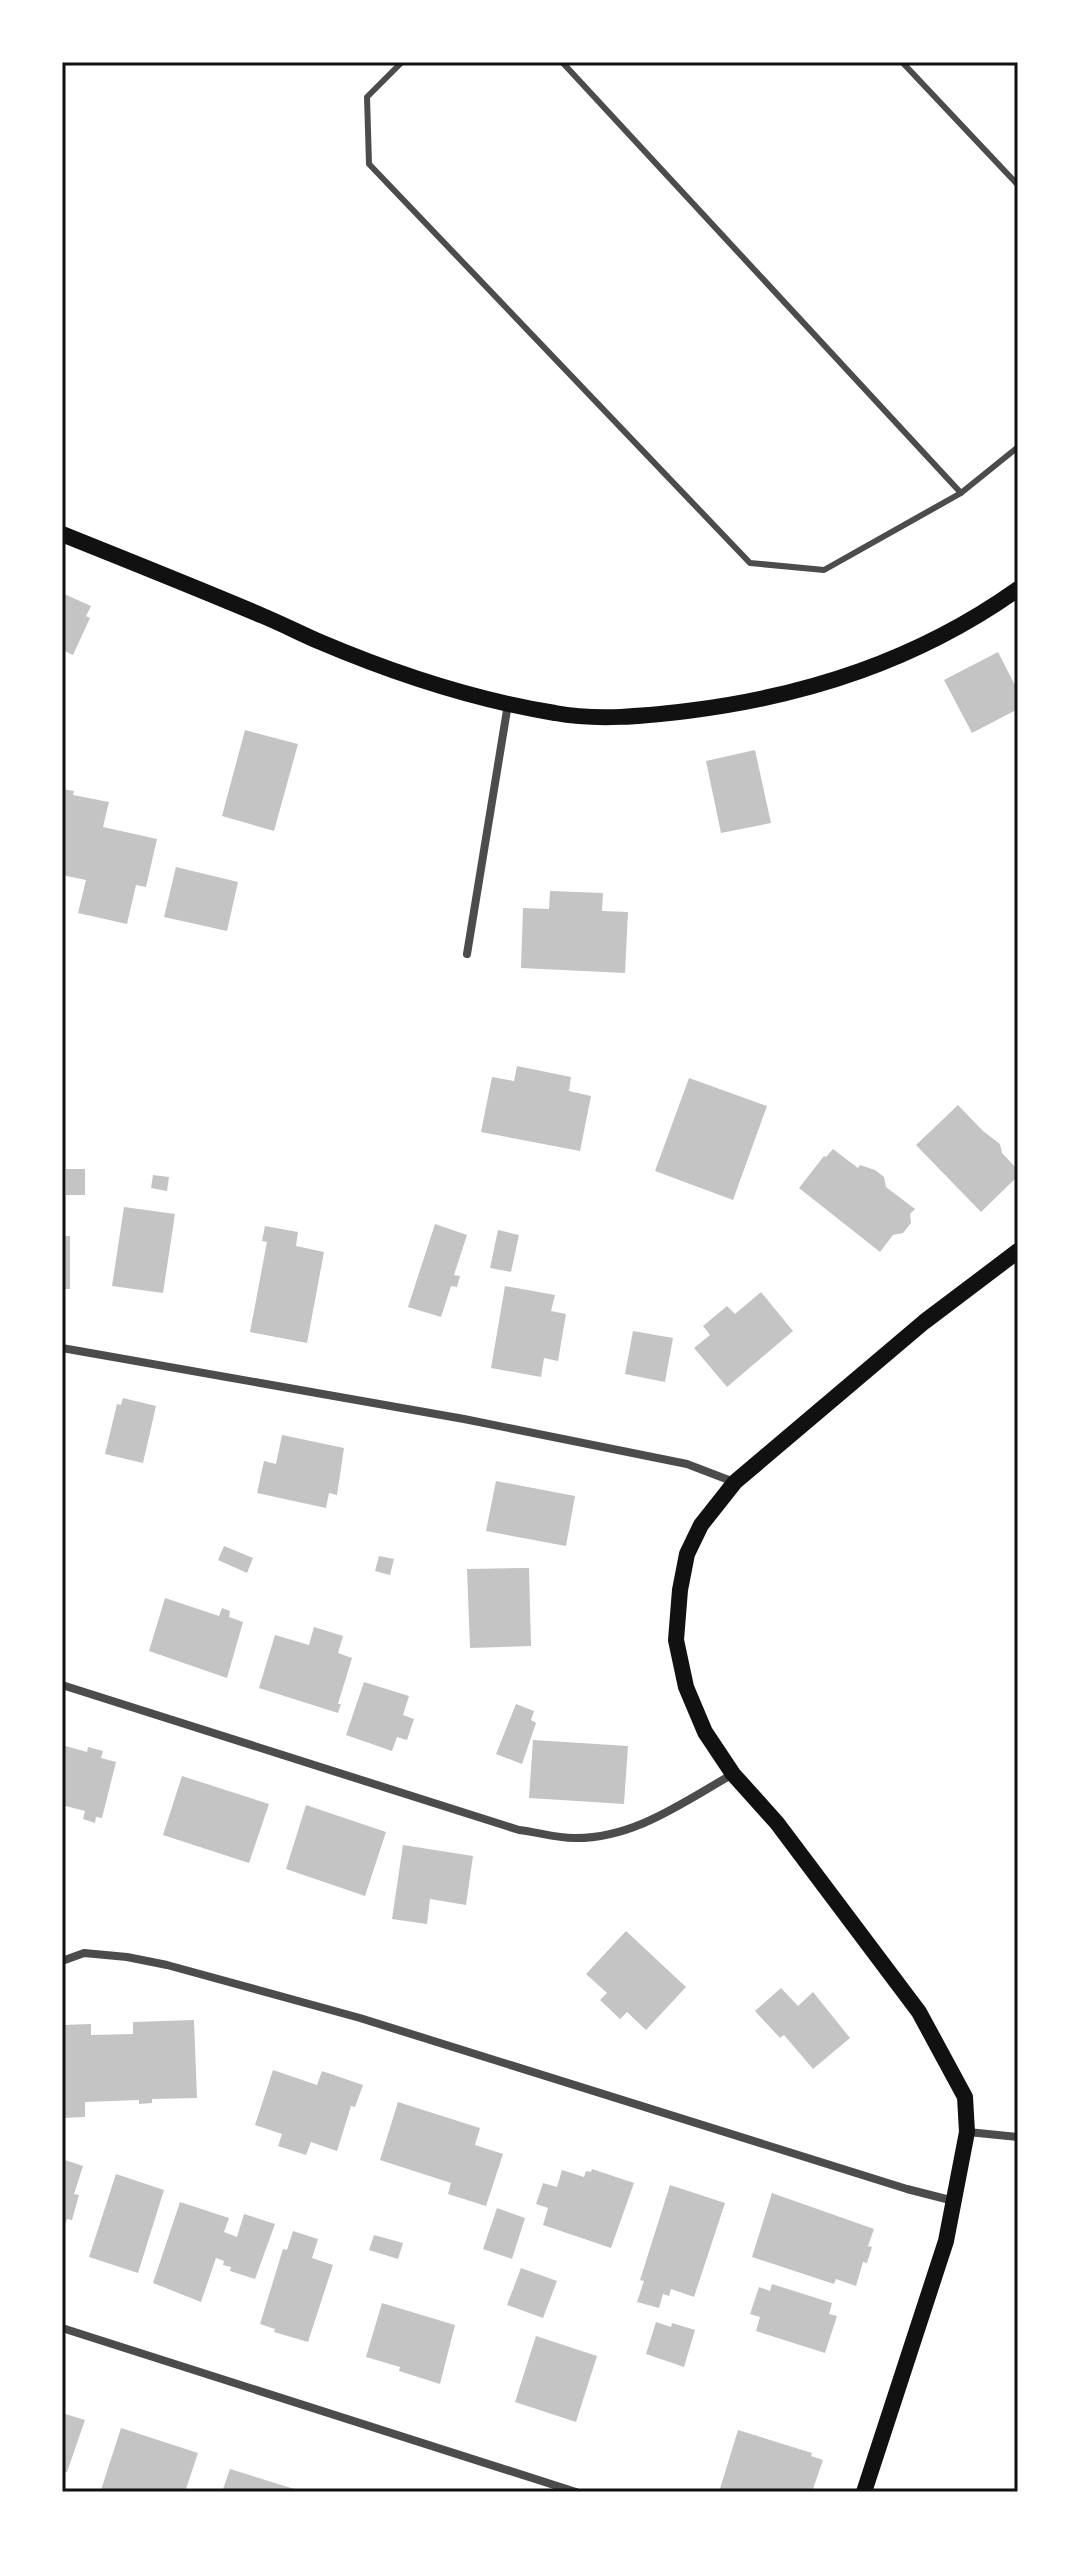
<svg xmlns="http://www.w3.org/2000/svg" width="1080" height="2554" font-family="'PT Sans Narrow',sans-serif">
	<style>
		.building { fill: #c4c4c4 }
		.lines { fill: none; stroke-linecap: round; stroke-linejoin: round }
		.service { stroke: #4c4c4c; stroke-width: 6 }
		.minor { stroke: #4c4c4c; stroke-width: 8 }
		.secondary { stroke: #111; stroke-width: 16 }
		.neatline { fill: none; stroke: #111; stroke-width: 3 }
	</style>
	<rect width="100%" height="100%" fill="#fff"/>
	<path class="building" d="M 62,593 L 91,606 L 86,616 L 90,618 L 73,655 L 62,650 Z
		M 998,652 L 1018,691 L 1018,709 L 972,733 L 944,680 Z
		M 245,730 L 298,744 L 274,831 L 222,816 Z
		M 755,750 L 771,823 L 721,833 L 706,761 Z
		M 62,789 L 74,791 L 73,795 L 109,802 L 103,827 L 157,839 L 146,887 L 136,885 L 127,924 L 78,913 L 86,880 L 62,875 Z
		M 176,867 L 238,882 L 227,931 L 164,917 Z
		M 550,891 L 603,893 L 602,911 L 628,912 L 625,973 L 521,968 L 523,908 L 549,909 Z
		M 517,1066 L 571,1077 L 569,1091 L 591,1096 L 580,1151 L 481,1132 L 492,1077 L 514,1081 Z
		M 689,1078 L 767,1106 L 733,1200 L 655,1171 Z
		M 958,1105 L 983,1131 L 1000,1144 L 1002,1153 L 1018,1170 L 1018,1176 L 981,1212 L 916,1145 Z
		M 833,1149 L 858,1168 L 860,1165 L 875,1170 L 884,1177 L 886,1187 L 915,1209 L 910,1214 L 911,1223 L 903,1233 L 893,1235 L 880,1252 L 799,1188 L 824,1156 L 826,1157 Z
		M 66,1169 L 85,1169 L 85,1195 L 66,1195 Z
		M 153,1175 L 169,1177 L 167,1191 L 151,1188 Z
		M 124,1207 L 175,1214 L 163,1293 L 112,1286 Z
		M 435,1224 L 467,1235 L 454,1275 L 460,1276 L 457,1287 L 451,1286 L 441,1317 L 408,1307 Z
		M 265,1226 L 298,1232 L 296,1246 L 324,1252 L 307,1343 L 250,1332 L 267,1242 L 262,1241 Z
		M 498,1230 L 519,1235 L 511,1272 L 490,1268 Z
		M 62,1236 L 70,1236 L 70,1289 L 62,1289 Z
		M 505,1286 L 555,1295 L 551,1311 L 566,1314 L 558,1361 L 544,1358 L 541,1377 L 491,1368 Z
		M 761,1292 L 793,1331 L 727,1387 L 694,1348 L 710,1335 L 703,1326 L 727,1306 L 735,1314 Z
		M 633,1331 L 673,1338 L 665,1382 L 625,1374 Z
		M 123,1398 L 156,1406 L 143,1463 L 105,1454 L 117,1404 L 121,1405 Z
		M 282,1435 L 344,1448 L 337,1495 L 329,1493 L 326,1508 L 257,1493 L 264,1461 L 276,1464 Z
		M 496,1481 L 575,1496 L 566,1546 L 486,1531 Z
		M 224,1546 L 253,1558 L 247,1573 L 218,1560 Z
		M 379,1556 L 394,1559 L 390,1575 L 375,1571 Z
		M 529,1568 L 531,1646 L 470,1648 L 467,1569 Z
		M 165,1598 L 219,1616 L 222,1608 L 230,1611 L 229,1617 L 243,1622 L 227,1678 L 149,1651 Z
		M 314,1627 L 343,1636 L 338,1653 L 352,1658 L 338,1704 L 341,1704 L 338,1713 L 259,1688 L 275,1635 L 309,1645 Z
		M 364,1682 L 409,1696 L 403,1715 L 414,1719 L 407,1740 L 397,1737 L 392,1751 L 346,1735 Z
		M 516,1704 L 534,1711 L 531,1720 L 536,1723 L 522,1764 L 496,1754 Z
		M 533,1740 L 628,1746 L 624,1804 L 529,1798 Z
		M 62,1745 L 87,1752 L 88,1747 L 103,1751 L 101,1758 L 116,1762 L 102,1818 L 96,1817 L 95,1823 L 83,1819 L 85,1811 L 62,1805 Z
		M 182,1776 L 269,1804 L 249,1863 L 163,1835 Z
		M 306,1805 L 386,1832 L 365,1896 L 286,1869 Z
		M 403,1845 L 473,1856 L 466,1905 L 430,1899 L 427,1924 L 392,1919 Z
		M 626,1931 L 686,1987 L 646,2030 L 627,2012 L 620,2019 L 600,2000 L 607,1993 L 586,1974 Z
		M 781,1988 L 798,2006 L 813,1992 L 850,2038 L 813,2069 L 784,2035 L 780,2038 L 755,2011 Z
		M 194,2020 L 197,2098 L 152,2099 L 152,2103 L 139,2104 L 139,2100 L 85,2102 L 85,2117 L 62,2118 L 62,2025 L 91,2024 L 91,2035 L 133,2034 L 133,2022 Z
		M 273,2070 L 317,2085 L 322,2071 L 363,2085 L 355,2107 L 351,2106 L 337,2151 L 311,2142 L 306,2155 L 278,2146 L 282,2134 L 255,2125 Z
		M 398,2102 L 480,2128 L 475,2145 L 503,2154 L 486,2206 L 448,2194 L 451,2183 L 380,2160 Z
		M 62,2159 L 83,2166 L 74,2194 L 79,2195 L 72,2220 L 67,2219 L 63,2233 Z
		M 592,2169 L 634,2183 L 611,2248 L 543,2225 L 548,2208 L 536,2204 L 543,2183 L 557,2187 L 562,2170 L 584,2177 L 586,2171 L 591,2172 Z
		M 116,2174 L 164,2190 L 138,2273 L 89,2257 Z
		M 670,2185 L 725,2203 L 694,2297 L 671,2289 L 669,2296 L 663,2294 L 659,2308 L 637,2302 L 644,2281 L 640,2280 Z
		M 772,2193 L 874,2229 L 868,2246 L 872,2247 L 867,2263 L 863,2262 L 856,2286 L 836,2279 L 834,2284 L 752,2257 Z
		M 180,2202 L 229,2218 L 224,2232 L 237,2237 L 244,2214 L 275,2224 L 255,2279 L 230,2271 L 231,2267 L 223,2265 L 224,2261 L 216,2258 L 201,2302 L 153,2283 Z
		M 497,2208 L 525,2218 L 512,2259 L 483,2249 Z
		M 293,2231 L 318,2239 L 312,2258 L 333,2265 L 308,2342 L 274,2332 L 275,2329 L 260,2324 L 283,2249 L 287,2250 Z
		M 374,2235 L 403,2243 L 398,2259 L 369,2250 Z
		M 521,2268 L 557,2281 L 543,2318 L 507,2305 Z
		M 772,2284 L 832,2303 L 829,2314 L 837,2316 L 825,2353 L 756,2331 L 760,2317 L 750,2314 L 759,2287 L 770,2291 Z
		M 382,2303 L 455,2325 L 440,2384 L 399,2371 L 400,2367 L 366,2357 Z
		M 656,2322 L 671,2327 L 672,2323 L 695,2330 L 684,2367 L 646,2354 Z
		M 536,2336 L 597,2356 L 576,2422 L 515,2402 Z
		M 62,2413 L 85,2420 L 67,2472 L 62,2471 Z
		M 121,2428 L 198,2453 L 185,2492 L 101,2490 Z
		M 738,2430 L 812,2453 L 811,2456 L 823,2460 L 812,2492 L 719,2492 Z
		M 230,2469 L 301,2491 L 301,2492 L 222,2492 Z"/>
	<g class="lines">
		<path class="service" d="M 402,62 L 367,97 L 369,164 L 750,563 L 824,570 L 961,493 L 1018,447
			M 562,62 L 961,493
			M 902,62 L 1018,185"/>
		<path class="minor" d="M 467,954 L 508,704
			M 62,1348 L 464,1419 L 687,1464 L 734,1482
			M 62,1685 L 519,1830 C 537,1832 556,1838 574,1838 C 634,1839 683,1802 733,1774
			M 62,1961 L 84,1953 L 127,1957 L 167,1965 L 360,2018 L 907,2189 L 954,2201
			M 968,2132 L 1018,2137
			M 62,2328 L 576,2492"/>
		<path class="secondary" d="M 62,534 C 129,561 197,588 263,616 C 282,624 300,633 318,641 C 393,673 475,700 555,713 C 598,721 644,716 687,711 C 807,696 918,660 1018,589
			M 864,2492 L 946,2241 L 967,2132 L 965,2097 L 919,2012 L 777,1823 L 733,1774 L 705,1732 L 686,1687 L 676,1640 L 680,1590 L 687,1554 L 701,1525 L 735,1482 L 924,1322 L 1018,1251"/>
	</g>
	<rect width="1080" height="2554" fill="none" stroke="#ffffff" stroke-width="128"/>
	<rect x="64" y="64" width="952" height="2426" class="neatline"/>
</svg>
